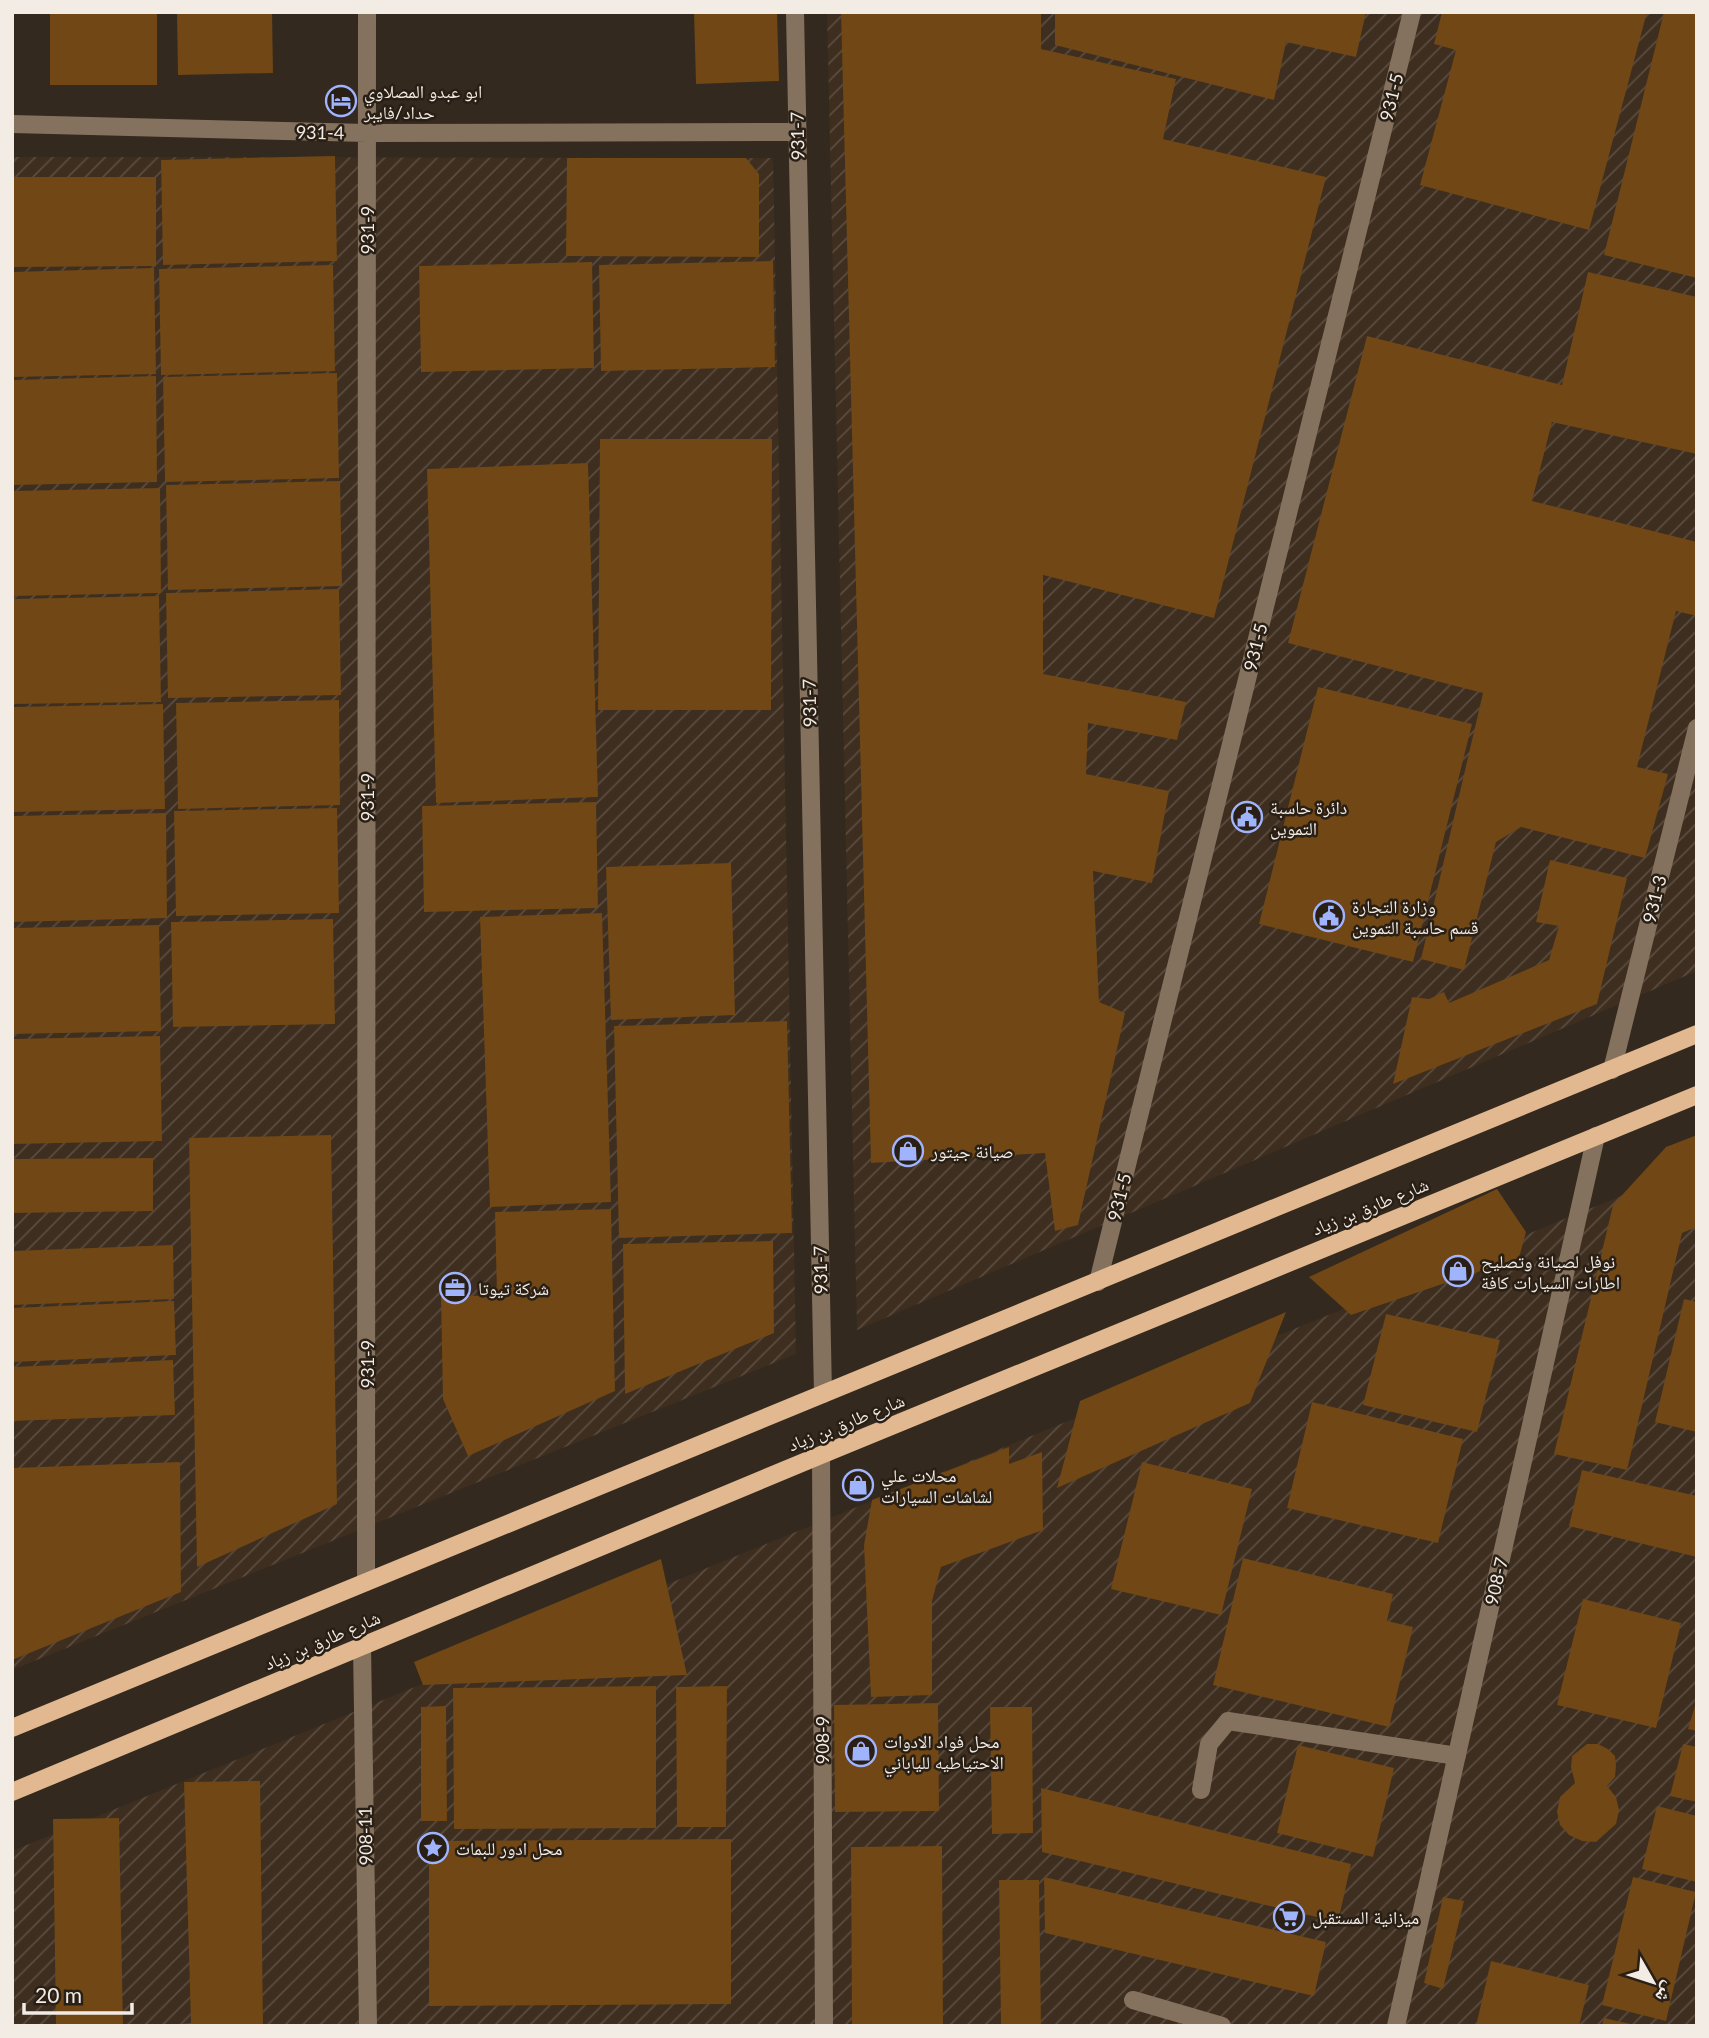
<svg xmlns="http://www.w3.org/2000/svg" width="1709" height="2038" font-family="Lato,'Noto Naskh Arabic',sans-serif">
	<style>
		.industrial { fill: url(#industrial-furrows) }
		.building { fill: #704715 }
		.lines { fill: none; stroke-linecap: round; stroke-linejoin: round }
		.minor { stroke: #85725e; stroke-width: 18 }
		.major { stroke: #e1b88f; stroke-width: 18 }
		.labels { text-anchor: middle; dominant-baseline: central; stroke-width: 5; stroke-linejoin: round; paint-order: stroke }
		.poi-label { font-size: 18px; fill: #f2ece5; stroke: #291f15; text-anchor: start }
		.street-label { font-size: 18px; fill: #f2ece5; stroke: #291f15 }
	</style>
	<defs>
		<pattern id="industrial-furrows" width="10" height="10" patternUnits="userSpaceOnUse" patternTransform="scale(1.75)"><rect width="10" height="10" fill="#3d2e1f"/><path d="M-1 1l2-2M0 10L10 0M9 11l2-2" fill="none" stroke="#5a4c3f"/></pattern>
	</defs>
	<rect width="100%" height="100%" fill="#33291f"/>
	<path class="industrial" d="M 827,12 L 1697,12 L 1697,971 L 857,1330 Z
		M 12,157 L 773,158 L 796,1354 L 12,1670 Z
		M 1697,1165 L 1697,2026 L 12,2026 L 12,1851 Z"/>
	<path class="building" d="M 50,12 L 157,12 L 157,85 L 50,85 Z
		M 177,12 L 272,12 L 273,73 L 178,75 Z
		M 694,12 L 777,12 L 779,81 L 696,84 Z
		M 841,12 L 1041,12 L 1041,49 L 1176,79 L 1163,139 L 1326,177 L 1214,618 L 1043,575 L 1043,674 L 1186,702 L 1177,740 L 1088,723 L 1086,774 L 1169,791 L 1152,883 L 1093,871 L 1099,1002 L 1125,1013 L 1078,1225 L 1055,1231 L 1045,1153 L 871,1163 Z
		M 1055,12 L 1366,12 L 1356,57 L 1286,42 L 1274,100 L 1055,45 Z
		M 1442,12 L 1647,12 L 1589,230 L 1420,185 L 1456,50 L 1434,44 Z
		M 1664,12 L 1697,12 L 1697,278 L 1604,255 Z
		M 335,156 L 337,261 L 163,265 L 161,160 Z
		M 567,158 L 746,158 L 759,174 L 759,257 L 566,256 Z
		M 12,177 L 156,177 L 156,266 L 12,267 Z
		M 773,261 L 775,367 L 601,371 L 599,265 Z
		M 592,262 L 594,368 L 421,372 L 419,266 Z
		M 333,265 L 335,371 L 161,375 L 159,269 Z
		M 154,268 L 156,374 L 12,377 L 12,272 Z
		M 1588,272 L 1697,297 L 1697,454 L 1552,422 L 1532,501 L 1697,542 L 1697,616 L 1676,611 L 1637,767 L 1668,774 L 1645,858 L 1521,827 L 1496,842 L 1464,970 L 1421,959 L 1483,693 L 1288,643 L 1367,336 L 1562,385 Z
		M 337,373 L 339,478 L 165,482 L 163,377 Z
		M 156,376 L 157,482 L 12,485 L 12,380 Z
		M 600,439 L 772,439 L 771,710 L 598,710 Z
		M 588,463 L 598,797 L 436,803 L 427,469 Z
		M 340,481 L 342,586 L 168,590 L 166,485 Z
		M 160,488 L 161,593 L 12,596 L 12,491 Z
		M 339,589 L 341,695 L 168,698 L 166,593 Z
		M 159,596 L 161,702 L 12,704 L 12,599 Z
		M 1318,687 L 1472,724 L 1413,962 L 1259,924 Z
		M 339,700 L 340,805 L 178,809 L 176,703 Z
		M 163,704 L 165,809 L 12,812 L 12,707 Z
		M 596,802 L 598,908 L 424,912 L 422,806 Z
		M 337,808 L 339,913 L 176,916 L 174,811 Z
		M 166,813 L 167,918 L 12,922 L 12,816 Z
		M 1550,860 L 1627,878 L 1597,1004 L 1393,1084 L 1412,997 L 1429,999 L 1444,992 L 1449,1003 L 1549,960 L 1559,926 L 1536,922 Z
		M 731,863 L 735,1015 L 611,1020 L 606,867 Z
		M 602,913 L 611,1202 L 490,1207 L 480,917 Z
		M 333,919 L 335,1024 L 173,1027 L 171,922 Z
		M 159,925 L 161,1031 L 12,1034 L 12,928 Z
		M 787,1021 L 792,1233 L 619,1238 L 614,1026 Z
		M 160,1036 L 162,1141 L 12,1144 L 12,1039 Z
		M 331,1135 L 337,1504 L 197,1567 L 189,1138 Z
		M 1697,1135 L 1697,1227 L 1682,1233 L 1627,1470 L 1554,1454 L 1613,1205 L 1666,1147 Z
		M 153,1158 L 153,1211 L 12,1213 L 12,1159 Z
		M 1497,1189 L 1526,1232 L 1519,1258 L 1351,1315 L 1309,1277 Z
		M 611,1209 L 615,1391 L 468,1456 L 443,1399 L 441,1297 L 497,1295 L 495,1212 Z
		M 773,1241 L 774,1333 L 625,1394 L 623,1244 Z
		M 173,1245 L 174,1299 L 12,1305 L 12,1251 Z
		M 1684,1299 L 1697,1302 L 1697,1432 L 1655,1422 Z
		M 174,1301 L 176,1355 L 13,1362 L 12,1308 Z
		M 1286,1312 L 1250,1403 L 1057,1488 L 1080,1401 Z
		M 1386,1314 L 1500,1340 L 1477,1432 L 1363,1405 Z
		M 173,1360 L 175,1415 L 12,1421 L 12,1367 Z
		M 1312,1402 L 1463,1439 L 1438,1543 L 1287,1508 Z
		M 1009,1447 L 1009,1464 L 1042,1452 L 1043,1530 L 941,1567 L 932,1601 L 932,1695 L 871,1697 L 864,1545 L 872,1500 Z
		M 180,1462 L 181,1592 L 12,1660 L 12,1468 Z
		M 1142,1462 L 1252,1489 L 1221,1615 L 1111,1589 Z
		M 1582,1470 L 1697,1496 L 1697,1557 L 1569,1526 Z
		M 1243,1558 L 1393,1594 L 1387,1621 L 1413,1627 L 1389,1727 L 1213,1685 Z
		M 661,1559 L 687,1675 L 423,1685 L 414,1662 Z
		M 1583,1599 L 1681,1623 L 1656,1728 L 1557,1705 Z
		M 656,1686 L 656,1828 L 454,1829 L 453,1688 Z
		M 727,1686 L 726,1827 L 677,1827 L 676,1687 Z
		M 1697,1699 L 1697,1731 L 1688,1729 Z
		M 938,1703 L 939,1811 L 835,1812 L 834,1705 Z
		M 446,1706 L 447,1821 L 421,1821 L 421,1707 Z
		M 990,1707 L 1032,1707 L 1033,1833 L 992,1834 Z
		M 1587,1744 L 1598,1744 L 1608,1749 L 1615,1756 L 1616,1766 L 1615,1777 L 1607,1786 L 1616,1797 L 1619,1810 L 1616,1824 L 1596,1842 L 1582,1841 L 1569,1835 L 1560,1825 L 1557,1812 L 1560,1797 L 1575,1783 L 1571,1767 L 1572,1756 Z
		M 1683,1744 L 1697,1747 L 1697,1802 L 1670,1796 Z
		M 1298,1745 L 1394,1768 L 1373,1857 L 1277,1833 Z
		M 260,1781 L 263,2026 L 163,2026 L 191,2023 L 184,1782 Z
		M 1041,1788 L 1351,1864 L 1338,1922 L 1042,1852 Z
		M 1657,1806 L 1697,1816 L 1697,1882 L 1642,1869 Z
		M 119,1818 L 123,2026 L 56,2026 L 53,1819 Z
		M 731,1839 L 731,2004 L 429,2006 L 429,1841 Z
		M 942,1846 L 943,2026 L 852,2026 L 851,1847 Z
		M 1044,1877 L 1326,1942 L 1314,1996 L 1045,1933 Z
		M 1633,1877 L 1696,1892 L 1666,2021 L 1602,2005 Z
		M 999,1880 L 1039,1880 L 1041,2026 L 1001,2026 Z
		M 1443,1897 L 1464,1901 L 1443,1989 L 1424,1983 Z
		M 1491,1961 L 1589,1985 L 1579,2026 L 1476,2026 Z
		M 1604,2018 L 1635,2025 L 1635,2026 L 1602,2026 Z"/>
	<g class="lines">
		<path class="minor" d="M 795,12 L 823,1394
			M 12,124 L 367,133 L 797,132
			M 1612,1070 L 1697,728
			M 1098,1282 L 1412,12
			M 821,1455 L 824,2026
			M 366,1582 L 367,12
			M 362,1646 L 368,2026
			M 1201,1790 L 1209,1744 L 1228,1721 L 1457,1756
			M 1133,2000 L 1222,2026
			M 1396,2026 L 1596,1136"/>
		<path class="major" d="M 12,1728 L 1697,1034
			M 12,1792 L 821,1455 L 1697,1095"/>
	</g>
	<defs>
		<g id="hotel-ring" transform="scale(1.575)"><circle r="9.5" fill="#291f15" stroke="#a0b3fd" stroke-width="1.5"/><path d="M-6-4.5h1.5V1H6V5H4.5V3h-9V5H-6ZM-4 0a1.8 1.8 0 1 1 3.6 0ZM.5 0V-2.5h3Q6-2.5 6 0Z" fill="#a0b3fd"/></g>
		<g id="civic-ring" transform="scale(1.575)"><circle r="9.5" fill="#291f15" stroke="#a0b3fd" stroke-width="1.5"/><path d="M-.6-6.5H3V-4.5H.6V-3L4-1V1h2V6H-6V1h2V-1L-.6-3ZM-1.2 2.5V6h2.4V2.5Z" fill="#a0b3fd"/></g>
		<g id="shop-ring" transform="scale(1.575)"><circle r="9.5" fill="#291f15" stroke="#a0b3fd" stroke-width="1.5"/><path d="M-5-2.5h2.3a2.7 3.5 0 0 1 5.4 0H5L5.5 6h-11ZM-1.5-2.5h3a1.5 2.3 0 0 0-3 0Z" fill="#a0b3fd"/></g>
		<g id="office-ring" transform="scale(1.575)"><circle r="9.5" fill="#291f15" stroke="#a0b3fd" stroke-width="1.5"/><path d="M-6-3h4V-5.5h4V-3h4V5H-6ZM-1-4.5V-3h2v-1.5ZM-6 0V1H6V0Z" fill="#a0b3fd"/></g>
		<g id="sight-ring" transform="scale(1.575)"><circle r="9.5" fill="#291f15" stroke="#a0b3fd" stroke-width="1.5"/><path d="M0-6L1.8-2.2L6-1.7L2.9 1.2L3.7 5.4L0 3.3L-3.7 5.4L-2.9 1.2L-6-1.7L-1.8-2.2Z" fill="#a0b3fd"/></g>
		<g id="supermarket-ring" transform="scale(1.575)"><circle r="9.5" fill="#291f15" stroke="#a0b3fd" stroke-width="1.5"/><path d="M-6-5.5h2.5l.6 2H6L4.5 2H-2.5L-4.4-4H-6ZM-1.5 3.2a1.3 1.3 0 1 0 .1 0ZM3 3.2a1.3 1.3 0 1 0 .1 0Z" fill="#a0b3fd"/></g>
	</defs>
	<g fill-rule="evenodd">
		<use href="#hotel-ring" x="341" y="101"/>
		<use href="#civic-ring" x="1247" y="817"/>
		<use href="#civic-ring" x="1329" y="916"/>
		<use href="#shop-ring" x="908" y="1151"/>
		<use href="#shop-ring" x="1458" y="1271"/>
		<use href="#office-ring" x="455" y="1288"/>
		<use href="#shop-ring" x="858" y="1485"/>
		<use href="#shop-ring" x="861" y="1751"/>
		<use href="#sight-ring" x="433" y="1848"/>
		<use href="#supermarket-ring" x="1289" y="1917"/>
	</g>
	<g class="labels">
		<g class="poi-label">
			<text x="364" y="91">ابو عبدو المصلاوي<tspan x="364" dy="21">حداد/فايبر</tspan></text>
			<text x="1270" y="807">دائرة حاسبة<tspan x="1270" dy="21">التموين</tspan></text>
			<text x="1352" y="906">وزارة التجارة<tspan x="1352" dy="21">قسم حاسبة التموين</tspan></text>
			<text x="931" y="1151">صيانة جيتور</text>
			<text x="1481" y="1261">نوفل لصيانة وتصليح<tspan x="1481" dy="21">اطارات السيارات كافة</tspan></text>
			<text x="478" y="1288">شركة تيوتا</text>
			<text x="881" y="1475">محلات علي<tspan x="881" dy="21">لشاشات السيارات</tspan></text>
			<text x="884" y="1741">محل فواد الادوات<tspan x="884" dy="21">الاحتياطيه للياباني</tspan></text>
			<text x="456" y="1848">محل ادور للبمات</text>
			<text x="1312" y="1917">ميزانية المستقبل</text>
		</g>
		<g class="street-label">
			<text transform="translate(1391 97) rotate(-76)">931-5</text>
			<text transform="translate(320 132) rotate(1)">931-4</text>
			<text transform="translate(797 136) rotate(-91)">931-7</text>
			<text transform="translate(367 230) rotate(-90)">931-9</text>
			<text transform="translate(1255 647) rotate(-76)">931-5</text>
			<text transform="translate(809 703) rotate(-91)">931-7</text>
			<text transform="translate(367 797) rotate(-90)">931-9</text>
			<text transform="translate(1654 899) rotate(-76)">931-3</text>
			<text transform="translate(1119 1197) rotate(-76)">931-5</text>
			<text transform="translate(1370 1206) rotate(-22)">شارع طارق بن زياد</text>
			<text transform="translate(820 1270) rotate(-91)">931-7</text>
			<text transform="translate(367 1364) rotate(-90)">931-9</text>
			<text transform="translate(846 1422) rotate(-22)">شارع طارق بن زياد</text>
			<text transform="translate(1496 1581) rotate(-77)">908-7</text>
			<text transform="translate(322 1640) rotate(-23)">شارع طارق بن زياد</text>
			<text transform="translate(822 1740) rotate(-90)">908-9</text>
			<text transform="translate(365 1836) rotate(-91)">908-11</text>
		</g>
	</g>
	<rect width="1709" height="2038" fill="none" stroke="#f2ece5" stroke-width="28"/>
	<g transform="translate(1653 1982) rotate(129)" stroke="#291f15" stroke-width="5" paint-order="stroke">
	<path d="M0-5L12 26L0 18L-12 26Z" fill="#f2ece5"/>
	<text y="-10" font-size="19" font-weight="bold" text-anchor="middle" fill="#f2ece5">ش</text>
	</g>
	<path d="M24 2003v10h108v-10" fill="none" stroke="#f2ece5" stroke-width="3.5"/>
	<text x="35" y="2003" font-size="21" fill="#f2ece5" stroke="#291f15" stroke-width="5" paint-order="stroke">20 m</text>
</svg>
